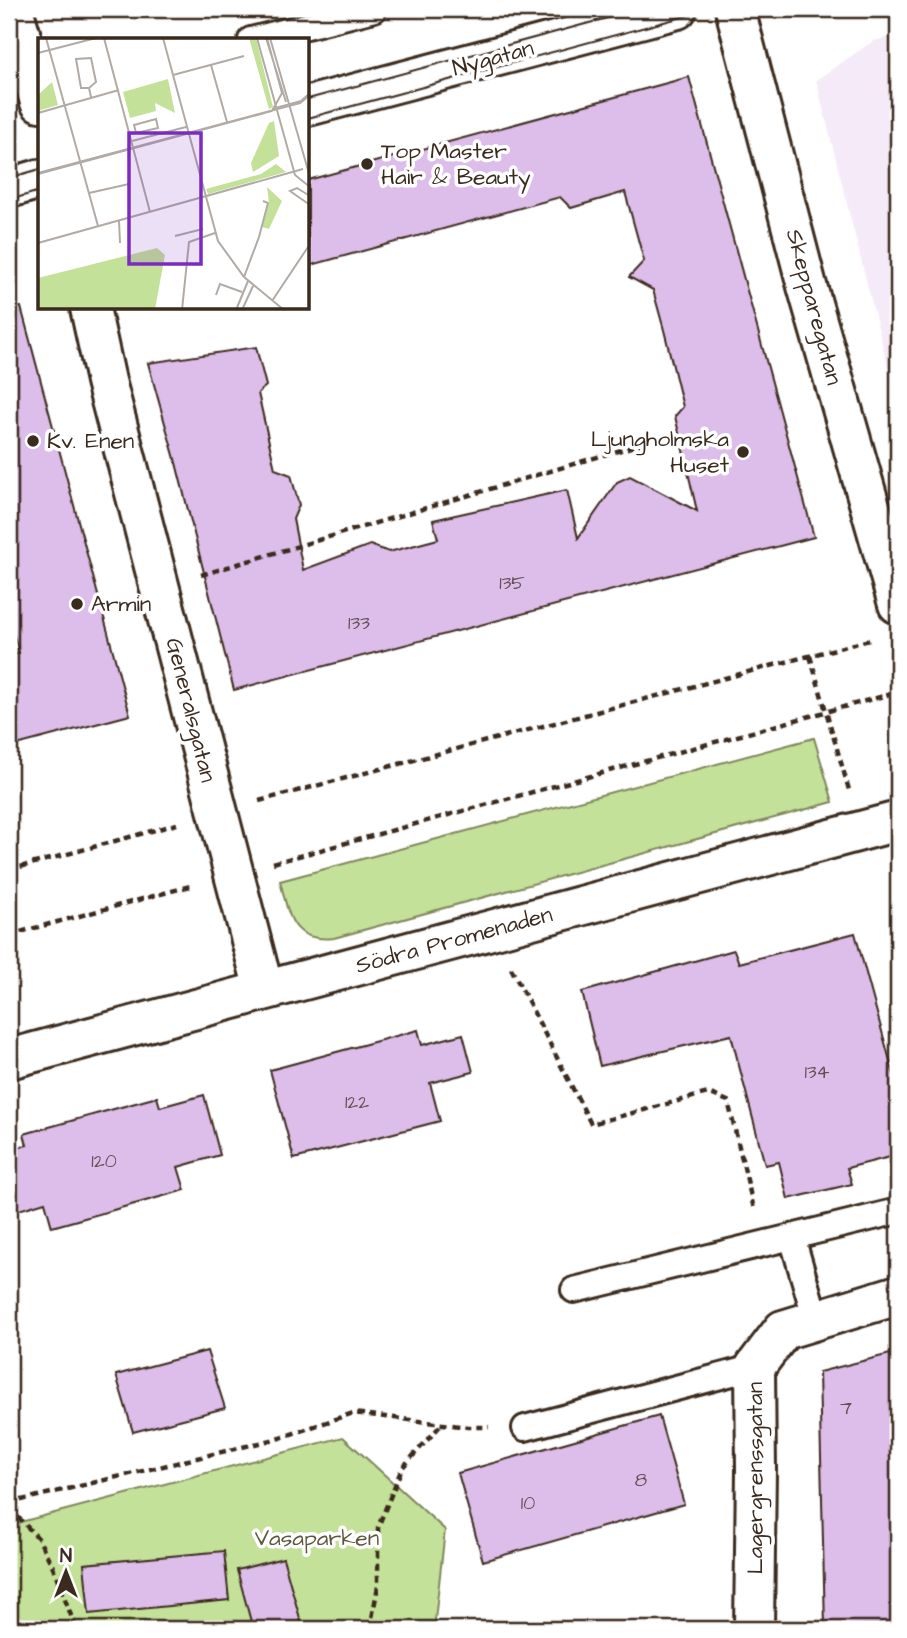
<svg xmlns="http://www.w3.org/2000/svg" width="907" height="1638" font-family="'Architects Daughter',sans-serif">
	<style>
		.built { fill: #f5ebf8 }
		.green { fill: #c3e199; stroke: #7f865c; stroke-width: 2 }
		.building { fill: #ddbde9; stroke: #3b2a1e; stroke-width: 2 }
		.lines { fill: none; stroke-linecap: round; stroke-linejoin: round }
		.service-casing { stroke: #3b2a1e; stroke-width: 30 }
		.minor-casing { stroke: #3b2a1e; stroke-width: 44 }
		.secondary-casing { stroke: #3b2a1e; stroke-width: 44 }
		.path { stroke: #3b2a1e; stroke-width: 4.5; stroke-dasharray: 7 5; stroke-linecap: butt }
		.service { stroke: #fff; stroke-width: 24 }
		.minor { stroke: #fff; stroke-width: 38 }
		.secondary { stroke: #fff; stroke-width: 38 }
		.tram { stroke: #3b2a1e; stroke-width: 2 }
		.poi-dot { fill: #3b2a1e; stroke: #fff; stroke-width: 2.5 }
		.labels { text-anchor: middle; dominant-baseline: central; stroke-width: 7; stroke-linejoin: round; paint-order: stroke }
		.number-label { font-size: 19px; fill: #644f51 }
		.street-label { font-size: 23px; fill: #3b2a1e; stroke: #fff }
		.poi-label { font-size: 23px; fill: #3b2a1e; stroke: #fff; text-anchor: start }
		.park-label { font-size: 23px; fill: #5d583d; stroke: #fff }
		.inset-road { fill: none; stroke: #b1aaa5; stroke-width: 2 }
		.view { fill: #7b2cbf; fill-opacity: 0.15; stroke: #7b2cbf; stroke-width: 3.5 }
		.inset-edge { fill: none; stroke: #3b2a1e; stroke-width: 3.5 }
	</style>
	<rect width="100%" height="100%" fill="#fff"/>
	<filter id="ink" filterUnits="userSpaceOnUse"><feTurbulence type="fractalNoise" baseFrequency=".0143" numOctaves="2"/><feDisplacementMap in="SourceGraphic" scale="14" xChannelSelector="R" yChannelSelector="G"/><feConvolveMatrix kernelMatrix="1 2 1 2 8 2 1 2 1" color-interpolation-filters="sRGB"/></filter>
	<g filter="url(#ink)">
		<path class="built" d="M 898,35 L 898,408 L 816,80 L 873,41 Z"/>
		<path class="green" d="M 814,738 L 833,802 L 334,938 C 291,943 289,915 280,881 Z
			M 343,1437 L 445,1530 L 434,1629 L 9,1629 L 9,1525 Z"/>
		<path class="building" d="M 689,77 L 814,537 L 234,690 L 175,459 L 148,363 L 256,347 L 266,386 L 258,393 L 275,469 L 291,475 L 299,505 L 293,519 L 303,570 L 370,545 L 389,552 L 438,539 L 433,520 L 567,490 L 578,538 L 617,482 L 630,476 L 697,511 L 675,416 L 683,407 L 664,330 L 653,290 L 629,277 L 644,261 L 625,192 L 571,208 L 560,197 L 308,266 L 308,180 Z
			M 21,307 L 130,715 L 9,747 L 9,657 L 19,653 L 9,617 L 9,308 Z
			M 855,933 L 898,1090 L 898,1155 L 847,1168 L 852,1184 L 788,1199 L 779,1162 L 765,1165 L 731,1035 L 600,1066 L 582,992 L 734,950 L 739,963 Z
			M 418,1030 L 422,1045 L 463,1034 L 473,1072 L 430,1083 L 440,1121 L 294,1159 L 270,1070 Z
			M 204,1095 L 220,1155 L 178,1167 L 185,1190 L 52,1227 L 45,1202 L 9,1213 L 9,1150 L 27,1145 L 24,1134 L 157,1097 L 160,1107 Z
			M 207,1351 L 225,1408 L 133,1432 L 116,1375 Z
			M 898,1352 L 898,1624 L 825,1627 L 819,1372 Z
			M 659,1416 L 684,1504 L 483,1561 L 458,1473 Z
			M 224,1551 L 229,1600 L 89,1614 L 84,1564 Z
			M 283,1558 L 303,1629 L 253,1629 L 237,1570 Z"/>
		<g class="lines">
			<g class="service-casing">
				<path id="service" d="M 251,40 L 374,9
					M 792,1237 L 816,1320
					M 574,1290 L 898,1211
					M 525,1428 L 755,1367"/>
			</g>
			<g class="minor-casing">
				<path id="minor" d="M 13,9 L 40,102
					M 735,9 L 807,286 L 898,604
					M 308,106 L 677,9
					M 9,188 L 40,179
					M 90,308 L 106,381 L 264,990
					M 754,1629 L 756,1470 L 755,1367 L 783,1330 L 898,1295"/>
			</g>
			<g class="secondary-casing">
				<path id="secondary" d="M 9,1059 L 898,821"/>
			</g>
			<path class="path" d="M 201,575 L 641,444
				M 810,656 L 849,790
				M 259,801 L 873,639
				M 273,863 L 898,692
				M 9,870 L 177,824
				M 9,935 L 194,885
				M 511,968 L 591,1124 L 708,1093 L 728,1101 L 754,1209
				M 9,1503 L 280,1438 L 353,1413 L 468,1427 L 489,1427
				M 9,1508 L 38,1538 L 53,1567 L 76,1629
				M 370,1629 L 378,1586 L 378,1527 L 402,1468 L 441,1425"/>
			<use href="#service" class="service"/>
			<use href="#minor" class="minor"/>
			<use href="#secondary" class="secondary"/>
			<path class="tram" d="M 308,99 L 641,9
				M 308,118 L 712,9
				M 9,178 L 40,169
				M 9,200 L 40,191"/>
		</g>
	</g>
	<g class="poi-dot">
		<circle cx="367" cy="164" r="7"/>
		<circle cx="33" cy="441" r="7"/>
		<circle cx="743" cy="452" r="7"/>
		<circle cx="77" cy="604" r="7"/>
	</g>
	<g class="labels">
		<g class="number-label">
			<text x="512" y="583">135</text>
			<text x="359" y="623">133</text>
			<text x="817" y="1072">134</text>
			<text x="357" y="1102">122</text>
			<text x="104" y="1161">120</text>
			<text x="846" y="1408">7</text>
			<text x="641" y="1480">8</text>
			<text x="528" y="1503">10</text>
		</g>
		<g class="street-label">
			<text transform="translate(493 58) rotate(-15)">Nygatan</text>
			<text transform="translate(814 307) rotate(75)">Skepparegatan</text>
			<text transform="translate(191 710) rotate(76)">Generalsgatan</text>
			<text transform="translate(454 940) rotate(-15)">Södra Promenaden</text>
			<text transform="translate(755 1478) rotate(-90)">Lagergrenssgatan</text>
		</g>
		<g class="poi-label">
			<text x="381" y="151">Top Master<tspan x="381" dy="26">Hair &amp; Beauty</tspan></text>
			<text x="729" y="439" text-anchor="end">Ljungholmska<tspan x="729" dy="26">Huset</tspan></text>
			<text x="47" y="441">Kv. Enen</text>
			<text x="91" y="604">Armin</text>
		</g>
		<g class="park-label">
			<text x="317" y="1538">Vasaparken</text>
		</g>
	</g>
	<g transform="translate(38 38)">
		<rect width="271" height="271" fill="#fff"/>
		<path d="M 211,0 L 218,0 L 235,69 L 231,71 ZM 130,41 L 137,75 L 117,65 L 118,73 L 92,80 L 85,54 ZM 14,44 L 20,67 L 0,73 L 0,57 ZM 236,83 L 241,118 L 215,134 L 213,125 L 231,85 ZM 238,126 L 248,134 L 170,156 L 168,151 L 223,136 ZM 229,149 L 244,163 L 231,191 L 224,189 L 231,165 ZM 119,210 L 127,217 L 117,271 L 0,271 L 0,240 Z" fill="#c3e199"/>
		<path class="inset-road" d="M 8,0 L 60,188M 66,0 L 112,174M 125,0 L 180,203 L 206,239 L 246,272M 219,0 L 257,137 L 272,149M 228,0 L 248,64M 232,0 L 272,139M 0,15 L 58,0M 173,27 L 189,84M 135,37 L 206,18M 51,50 L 43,50 L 38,21 L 53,20 L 58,44 L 51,50 L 53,59M 234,71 L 263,63 L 272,55M 0,75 L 81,52M 92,96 L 98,95 L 120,90 L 118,81 L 96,87 L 98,95M 94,103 L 148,89M 0,135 L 262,65 L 272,57M 0,136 L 234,73 L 244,55 L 229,0M 51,155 L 91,146M 272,158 L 259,150 L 252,153 L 272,167M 81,183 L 82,205M 137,198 L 165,191M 0,205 L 265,131M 206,239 L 221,199 L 230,165 L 225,163M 178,257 L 182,246 L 204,254M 234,263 L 272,206M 144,272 L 151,204 L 177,195M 198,272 L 210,243M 204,272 L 215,248"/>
		<path class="view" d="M 91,95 L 163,95 L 163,226 L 91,226 Z"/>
		<rect width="271" height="271" class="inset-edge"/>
	</g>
	<rect width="907" height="1638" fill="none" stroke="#fff" stroke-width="35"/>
	<rect x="18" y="18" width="872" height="1603" fill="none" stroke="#3b2a1e" stroke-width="2.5" filter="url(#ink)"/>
	<g transform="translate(66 1572)" stroke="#ffffff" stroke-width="5" paint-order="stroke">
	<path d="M0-5L12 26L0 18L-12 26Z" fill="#3b2a1e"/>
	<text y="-10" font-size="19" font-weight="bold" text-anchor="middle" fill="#3b2a1e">N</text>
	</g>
</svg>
